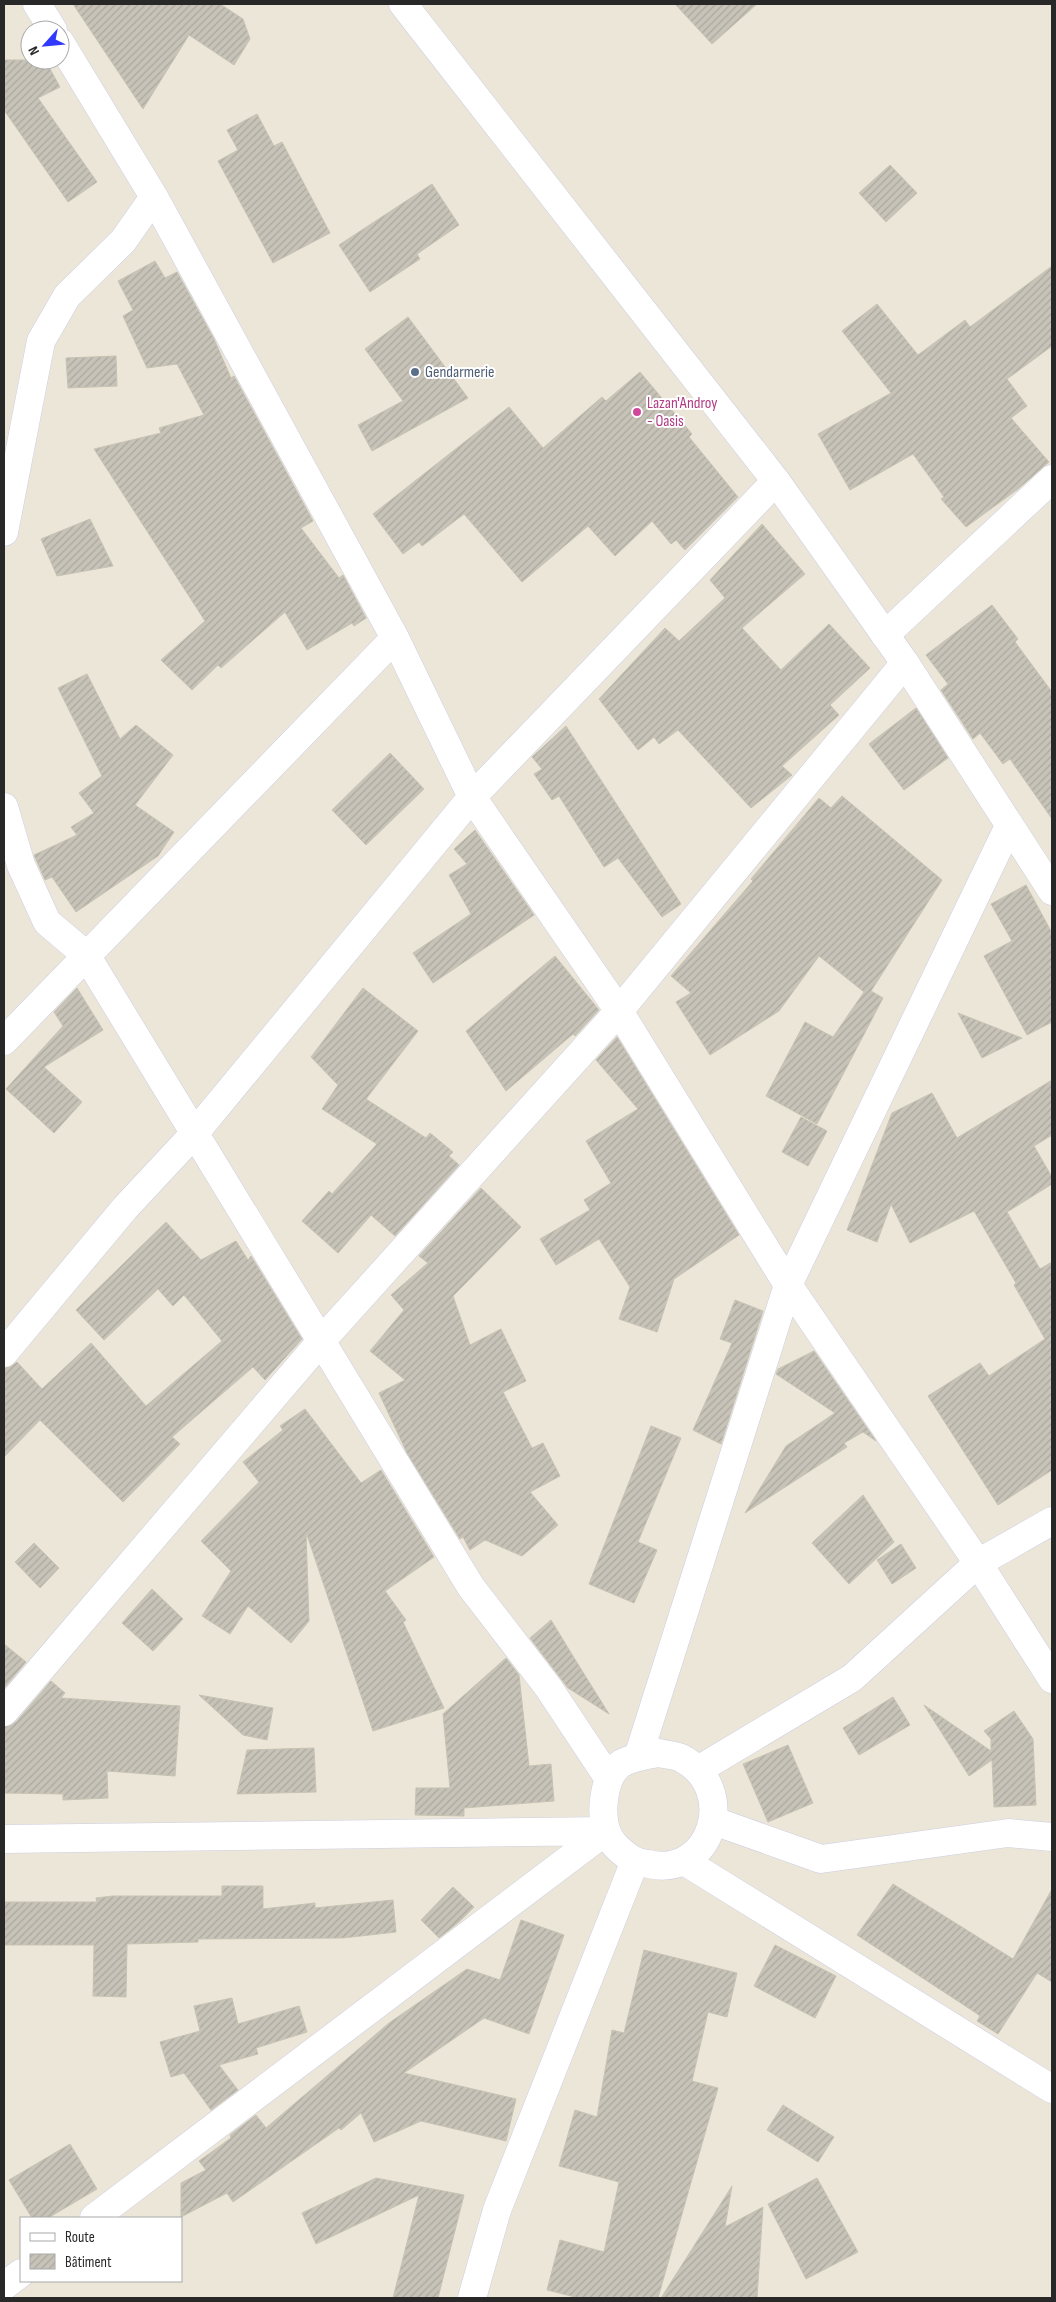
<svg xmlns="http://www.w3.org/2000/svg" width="1056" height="2302" font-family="'Sofia Sans Condensed',sans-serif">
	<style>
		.building { fill: url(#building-hatch); stroke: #c7c3b2 }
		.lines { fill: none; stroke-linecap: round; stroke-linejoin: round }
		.minor-casing { stroke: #cdcee3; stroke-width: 29 }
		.secondary-casing { stroke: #cdcee3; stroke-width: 29 }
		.minor { stroke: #fff; stroke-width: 28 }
		.secondary { stroke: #fff; stroke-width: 28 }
		.service-dot { fill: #5c6f8a; stroke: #fff; stroke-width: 2 }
		.hotel-dot { fill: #d1479c; stroke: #fff; stroke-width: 2 }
		.labels { text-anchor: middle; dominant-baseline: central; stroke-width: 4; stroke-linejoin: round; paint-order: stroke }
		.service-label { font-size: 16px; fill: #4e5e75; stroke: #fff; text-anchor: start }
		.hotel-label { font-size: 16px; fill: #b23c85; stroke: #fff; text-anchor: start }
	</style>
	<defs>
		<pattern id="building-hatch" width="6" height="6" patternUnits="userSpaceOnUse" patternTransform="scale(1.25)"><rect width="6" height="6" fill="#c7c3b8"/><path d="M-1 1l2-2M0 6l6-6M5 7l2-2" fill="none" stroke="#aba89e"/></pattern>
	</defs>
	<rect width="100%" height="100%" fill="#ece6d8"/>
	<path class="building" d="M 73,4 L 220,4 L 243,19 L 250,39 L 234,65 L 189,35 L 143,109 Z
		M 675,4 L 757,4 L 712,44 Z
		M 4,60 L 45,60 L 60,87 L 38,98 L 97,182 L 68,202 L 4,110 Z
		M 257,114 L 274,146 L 282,142 L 330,233 L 273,263 L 218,161 L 238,150 L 227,130 Z
		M 890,165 L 917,193 L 886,222 L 859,193 Z
		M 432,184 L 459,225 L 417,254 L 420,259 L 370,292 L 339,245 Z
		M 155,261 L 165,278 L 177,272 L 214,339 L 231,378 L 234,376 L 313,521 L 301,528 L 339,578 L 343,575 L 366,618 L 354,626 L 352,623 L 307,650 L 285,612 L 221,668 L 218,665 L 192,690 L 161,660 L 205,621 L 94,449 L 161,433 L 159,428 L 204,415 L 177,364 L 147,368 L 123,316 L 133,310 L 118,281 Z
		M 1052,266 L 1052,346 L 1007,379 L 1027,406 L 1011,418 L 1049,462 L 1018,489 L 966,527 L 941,499 L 944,497 L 913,454 L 850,490 L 818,434 L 891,393 L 842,331 L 877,304 L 918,355 L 965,320 L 970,327 Z
		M 408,317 L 468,398 L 372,451 L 358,425 L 403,401 L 365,349 Z
		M 116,356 L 117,386 L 68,388 L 66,358 Z
		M 640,372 L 692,434 L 689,437 L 738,497 L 685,550 L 676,540 L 671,544 L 652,521 L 615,556 L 588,526 L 522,582 L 464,514 L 422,546 L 419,542 L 403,554 L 373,514 L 509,407 L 543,448 L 602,397 L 606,401 Z
		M 90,519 L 113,566 L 57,576 L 41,539 Z
		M 762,524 L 805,574 L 742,628 L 781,670 L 829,624 L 870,668 L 830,705 L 839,715 L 782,766 L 792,775 L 751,808 L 678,730 L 659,744 L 654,737 L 638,750 L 599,699 L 665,628 L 679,641 L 725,598 L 710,580 Z
		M 992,605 L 1018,639 L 1015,642 L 1052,692 L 1052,819 L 1010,759 L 1003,764 L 980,733 L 973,739 L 941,690 L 948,684 L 926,655 Z
		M 87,674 L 120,739 L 136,725 L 173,755 L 135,805 L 174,832 L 158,856 L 76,912 L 52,877 L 45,880 L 34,855 L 77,835 L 71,827 L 94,813 L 79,793 L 102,776 L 58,688 Z
		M 916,708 L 948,758 L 904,790 L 869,744 Z
		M 566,726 L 681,904 L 662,917 L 618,858 L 604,867 L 559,796 L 552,800 L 534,774 L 542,769 L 532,757 Z
		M 390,753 L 424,789 L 366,845 L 332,810 Z
		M 842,796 L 942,880 L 871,991 L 883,998 L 817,1124 L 766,1096 L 805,1022 L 833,1037 L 864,992 L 819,956 L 779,1011 L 710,1055 L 676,1002 L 691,993 L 671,976 L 753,881 L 751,879 L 819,798 L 831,808 Z
		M 475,830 L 534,915 L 433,983 L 413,953 L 471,914 L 449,875 L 467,864 L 454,849 Z
		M 1026,885 L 1052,933 L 1052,1022 L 1027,1035 L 984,956 L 1012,941 L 991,904 Z
		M 555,956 L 599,1010 L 575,1036 L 573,1034 L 506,1091 L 466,1031 Z
		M 77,988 L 103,1030 L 44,1067 L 82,1102 L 54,1133 L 6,1089 L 63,1026 L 54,1012 Z
		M 363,988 L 418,1031 L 366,1099 L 426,1138 L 430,1133 L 453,1152 L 449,1156 L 459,1165 L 395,1236 L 371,1215 L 338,1253 L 302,1221 L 329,1191 L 332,1194 L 377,1144 L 322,1109 L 338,1085 L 311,1057 Z
		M 958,1013 L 1022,1038 L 982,1058 Z
		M 617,1037 L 739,1235 L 674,1279 L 657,1332 L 619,1319 L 630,1287 L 599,1239 L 556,1265 L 540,1239 L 590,1210 L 584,1200 L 611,1183 L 586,1141 L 638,1109 L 596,1060 Z
		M 1052,1080 L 1052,1135 L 1034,1146 L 1052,1177 L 1052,1184 L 1007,1212 L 1040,1269 L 1052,1262 L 1052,1470 L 998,1505 L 928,1396 L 980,1363 L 989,1376 L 1045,1339 L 1014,1285 L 1016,1283 L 974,1211 L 910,1243 L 891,1204 L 877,1242 L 847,1230 L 892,1113 L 932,1093 L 957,1138 Z
		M 801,1117 L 827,1131 L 808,1166 L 782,1152 Z
		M 481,1188 L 521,1227 L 453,1296 L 470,1345 L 501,1329 L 526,1381 L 503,1392 L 532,1448 L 543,1443 L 560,1476 L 530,1492 L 558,1525 L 522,1556 L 485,1540 L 470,1550 L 463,1537 L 460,1539 L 407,1453 L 379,1393 L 405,1380 L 370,1351 L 404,1310 L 391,1295 L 428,1263 L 419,1256 Z
		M 166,1222 L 201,1260 L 236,1241 L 248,1260 L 251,1256 L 302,1339 L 265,1380 L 253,1367 L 172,1437 L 180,1444 L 123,1502 L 40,1420 L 4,1457 L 4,1368 L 10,1367 L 17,1362 L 42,1389 L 91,1343 L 146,1406 L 222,1341 L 184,1295 L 173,1306 L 158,1289 L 104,1340 L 76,1310 Z
		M 735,1300 L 763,1311 L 721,1444 L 693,1430 L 732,1343 L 720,1339 Z
		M 814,1351 L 876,1441 L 863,1432 L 844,1443 L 847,1447 L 745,1513 L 786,1446 L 835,1413 L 776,1374 L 778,1369 Z
		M 305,1409 L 361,1483 L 381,1470 L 434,1557 L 385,1591 L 406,1620 L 403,1622 L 444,1708 L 373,1731 L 306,1532 L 309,1621 L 291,1643 L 248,1606 L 230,1634 L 202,1616 L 231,1571 L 201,1541 L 259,1482 L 243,1462 L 283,1430 L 280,1426 Z
		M 651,1426 L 681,1438 L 638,1542 L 657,1550 L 634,1603 L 589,1584 Z
		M 863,1495 L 894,1542 L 849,1584 L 812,1543 Z
		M 34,1543 L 59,1568 L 40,1588 L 15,1562 Z
		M 901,1544 L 916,1568 L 892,1584 L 877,1560 Z
		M 152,1589 L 183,1619 L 153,1651 L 122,1623 Z
		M 551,1620 L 576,1661 L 609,1714 L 568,1688 L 530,1638 Z
		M 4,1644 L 26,1662 L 4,1688 Z
		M 506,1658 L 519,1675 L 529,1766 L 551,1764 L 554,1801 L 464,1808 L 464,1816 L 415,1815 L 416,1788 L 450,1788 L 443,1714 Z
		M 51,1681 L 65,1693 L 61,1698 L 180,1706 L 175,1776 L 107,1771 L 108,1798 L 63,1800 L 63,1794 L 4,1793 L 4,1727 L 16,1722 Z
		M 199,1695 L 273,1708 L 267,1740 L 243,1735 Z
		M 893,1697 L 910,1725 L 859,1755 L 843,1728 Z
		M 924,1705 L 991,1751 L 991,1739 L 984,1731 L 1014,1711 L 1033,1739 L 1036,1805 L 994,1807 L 992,1760 L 969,1776 Z
		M 788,1745 L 813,1803 L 768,1822 L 743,1764 Z
		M 314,1748 L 316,1792 L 237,1794 L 247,1750 Z
		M 893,1884 L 1013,1959 L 1052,1889 L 1052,1982 L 1037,1973 L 998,2034 L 977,2021 L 980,2016 L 976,2013 L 857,1935 Z
		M 222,1886 L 263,1886 L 263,1909 L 315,1903 L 315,1908 L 393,1900 L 396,1932 L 343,1938 L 198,1939 L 198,1942 L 127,1944 L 126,1997 L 93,1996 L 94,1945 L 4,1945 L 4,1902 L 97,1902 L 96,1898 L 113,1896 L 222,1896 Z
		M 453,1887 L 474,1907 L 459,1922 L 439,1938 L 421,1920 Z
		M 521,1920 L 564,1935 L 529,2034 L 484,2018 L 404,2073 L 516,2099 L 506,2141 L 421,2121 L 374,2142 L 361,2113 L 341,2130 L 339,2128 L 233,2202 L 227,2193 L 181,2217 L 181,2183 L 206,2170 L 199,2161 L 231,2138 L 230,2135 L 256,2115 L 266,2128 L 389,2023 L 467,1969 L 500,1980 Z
		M 775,1945 L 836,1976 L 815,2018 L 754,1986 Z
		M 644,1950 L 737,1973 L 727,2017 L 708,2012 L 692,2081 L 718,2088 L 658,2298 L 579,2298 L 547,2290 L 560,2240 L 604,2252 L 619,2182 L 559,2166 L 575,2110 L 597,2117 L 612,2030 L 624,2033 Z
		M 232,1998 L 238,2024 L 299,2006 L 307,2032 L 256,2048 L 258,2054 L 219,2065 L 238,2090 L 211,2110 L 184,2073 L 171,2077 L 160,2042 L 200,2031 L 194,2006 Z
		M 783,2105 L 834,2137 L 818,2162 L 767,2130 Z
		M 70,2144 L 97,2189 L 48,2218 L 32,2218 L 9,2180 Z
		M 376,2178 L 464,2195 L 438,2298 L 393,2298 L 419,2195 L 316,2244 L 302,2213 Z
		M 817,2178 L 858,2252 L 806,2279 L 768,2204 Z
		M 732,2186 L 725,2227 L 763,2207 L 757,2298 L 661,2298 Z"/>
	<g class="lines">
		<g class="minor-casing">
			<path id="minor" d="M 37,4 L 53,30
				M 60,42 L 154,197 L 395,638 L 472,797 L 619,1011 L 788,1285 L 978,1563 L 1052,1679
				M 4,532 L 41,341 L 67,296 L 123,241 L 154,197
				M 885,635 L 1052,479
				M 4,807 L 21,865 L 47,922 L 86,955 L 471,1587 L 548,1687 L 609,1779
				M 4,1041 L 395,638
				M 4,1353 L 125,1208 L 194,1134 L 472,797 L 776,481
				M 4,1712 L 322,1340 L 619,1011 L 905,663
				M 659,1753 C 666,1755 675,1755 681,1758 C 740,1788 712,1879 648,1864 C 641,1863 635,1862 630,1858 C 619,1850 608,1841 605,1826 C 601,1808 604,1774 622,1763 C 634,1757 646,1755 659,1753 Z
				M 638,1757 L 788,1285 L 1009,826
				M 698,1770 L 852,1678 L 978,1563 L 1052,1521
				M 714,1821 L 821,1859 L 1008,1833 L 1052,1837
				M 4,1839 L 606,1831
				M 684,1861 L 1052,2089
				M 94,2218 L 606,1831
				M 4,2286 L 21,2273
				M 472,2298 L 497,2210 L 635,1861"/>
		</g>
		<g class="secondary-casing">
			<path id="secondary" d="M 403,4 L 776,481 L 905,663 L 1052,891"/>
		</g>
		<use href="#minor" class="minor"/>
		<use href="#secondary" class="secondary"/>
	</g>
	<circle class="service-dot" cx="415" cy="372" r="5"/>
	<circle class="hotel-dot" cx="637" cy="412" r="5"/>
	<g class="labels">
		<g class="service-label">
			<text x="425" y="372">Gendarmerie</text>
		</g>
		<g class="hotel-label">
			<text x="647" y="403">Lazan'Androy<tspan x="647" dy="18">- Oasis</tspan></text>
		</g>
	</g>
	<rect width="1056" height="2302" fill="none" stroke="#282828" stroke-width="10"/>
	<rect x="20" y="2217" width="162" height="65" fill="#ffffff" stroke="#a9a9a9"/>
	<rect x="30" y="2233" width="25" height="8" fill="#ffffff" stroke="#a9a9a9"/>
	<text x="65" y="2242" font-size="15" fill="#282828">Route</text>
	<rect x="30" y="2254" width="25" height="15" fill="url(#building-hatch)" stroke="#a9a9a9"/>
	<text x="65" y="2267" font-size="15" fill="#282828">Bâtiment</text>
	<g transform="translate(45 45) rotate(243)"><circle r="24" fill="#ffffff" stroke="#a9a9a9"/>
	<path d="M0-4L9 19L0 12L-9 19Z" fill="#3239ff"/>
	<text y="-8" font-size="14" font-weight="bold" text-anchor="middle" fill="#282828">N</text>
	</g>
</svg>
